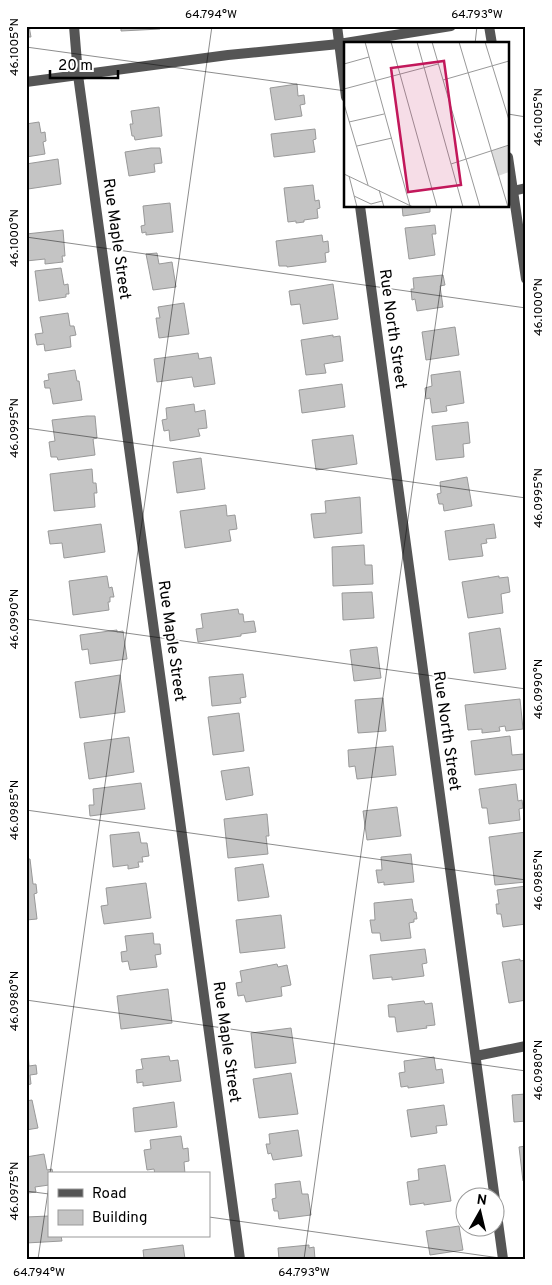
<svg xmlns="http://www.w3.org/2000/svg" width="552" height="1285" font-family="Overpass,sans-serif">
	<style>
		.building { fill: #c4c4c4; stroke: #999 }
		.lines { fill: none; stroke-linecap: round; stroke-linejoin: round }
		.street { stroke: #555; stroke-width: 10 }
		.ticks { fill: none; stroke: #000; stroke-width: 1; stroke-opacity: 0.45 }
		.labels { text-anchor: middle; dominant-baseline: central; stroke-width: 4; stroke-linejoin: round; paint-order: stroke }
		.street-label { font-size: 16px; fill: #000; stroke: #fff }
		.inset-road { fill: none; stroke: #999; stroke-width: 1 }
		.view { fill: #c2185b; fill-opacity: 0.15; stroke: #c2185b; stroke-width: 2.5 }
		.inset-edge { fill: none; stroke: #000; stroke-width: 2.5 }
		.neatline { fill: none; stroke: #000; stroke-width: 2 }
		.ticks-label { font-size: 12px; text-anchor: middle; fill: #000 }
	</style>
	<rect width="100%" height="100%" fill="#fff"/>
	<path class="building" d="M 26,26 L 29,26 L 31,37 L 26,37 Z
		M 121,26 L 160,26 L 160,29 L 121,31 Z
		M 297,84 L 298,96 L 304,95 L 305,104 L 300,105 L 302,116 L 275,120 L 270,88 Z
		M 159,107 L 162,136 L 135,140 L 134,136 L 132,136 L 130,124 L 133,124 L 131,111 Z
		M 39,122 L 41,133 L 45,132 L 46,141 L 43,142 L 45,154 L 26,157 L 26,124 Z
		M 315,129 L 316,139 L 313,140 L 315,152 L 274,157 L 271,134 Z
		M 151,148 L 160,148 L 162,163 L 154,164 L 155,172 L 129,176 L 125,152 Z
		M 58,159 L 61,184 L 28,189 L 26,164 Z
		M 313,185 L 315,201 L 319,200 L 320,208 L 317,209 L 318,218 L 304,220 L 304,222 L 296,223 L 296,221 L 288,222 L 284,188 Z
		M 170,203 L 173,232 L 146,235 L 146,232 L 142,233 L 141,226 L 145,225 L 143,206 Z
		M 402,206 L 430,206 L 430,212 L 403,216 Z
		M 435,225 L 436,234 L 432,234 L 435,255 L 409,259 L 405,228 Z
		M 63,230 L 65,256 L 62,256 L 63,262 L 45,264 L 45,259 L 26,261 L 26,234 Z
		M 322,235 L 323,242 L 328,241 L 329,252 L 325,253 L 326,262 L 287,267 L 287,266 L 279,266 L 276,241 Z
		M 157,253 L 159,264 L 172,262 L 176,287 L 153,290 L 146,254 Z
		M 61,268 L 64,285 L 68,284 L 69,294 L 66,294 L 66,297 L 39,301 L 35,271 Z
		M 443,275 L 445,285 L 440,286 L 443,307 L 417,311 L 415,299 L 412,300 L 411,289 L 414,289 L 413,278 Z
		M 333,284 L 338,319 L 303,324 L 300,304 L 291,305 L 289,291 Z
		M 184,303 L 189,334 L 159,338 L 156,318 L 160,318 L 158,307 Z
		M 68,313 L 70,326 L 74,326 L 76,335 L 70,336 L 71,347 L 45,351 L 44,344 L 37,345 L 35,334 L 43,333 L 40,317 Z
		M 455,327 L 459,355 L 426,360 L 422,332 Z
		M 333,335 L 333,337 L 340,336 L 343,361 L 324,364 L 326,373 L 306,375 L 301,340 Z
		M 198,353 L 199,359 L 211,357 L 215,384 L 194,387 L 192,377 L 157,382 L 154,359 Z
		M 75,370 L 77,381 L 79,381 L 82,400 L 53,404 L 50,388 L 45,388 L 44,381 L 49,380 L 48,374 Z
		M 460,371 L 464,403 L 446,406 L 447,411 L 432,413 L 430,398 L 426,399 L 425,388 L 432,386 L 431,375 Z
		M 342,384 L 345,407 L 302,413 L 299,390 Z
		M 194,404 L 195,412 L 205,410 L 207,428 L 198,429 L 200,436 L 170,441 L 169,430 L 164,431 L 162,420 L 167,419 L 166,408 Z
		M 87,416 L 95,416 L 97,438 L 93,439 L 95,455 L 58,460 L 57,457 L 51,457 L 49,442 L 55,441 L 52,420 Z
		M 468,422 L 470,443 L 463,444 L 464,457 L 436,460 L 432,426 Z
		M 353,435 L 357,464 L 316,470 L 312,440 Z
		M 201,458 L 205,489 L 177,493 L 173,462 Z
		M 92,469 L 93,483 L 96,483 L 97,493 L 94,493 L 95,507 L 54,511 L 50,474 Z
		M 467,477 L 472,506 L 444,511 L 443,504 L 439,504 L 437,494 L 441,493 L 440,482 Z
		M 360,497 L 362,533 L 314,538 L 311,514 L 326,513 L 325,501 Z
		M 226,505 L 227,516 L 235,515 L 237,529 L 229,530 L 231,541 L 185,548 L 180,511 Z
		M 101,524 L 105,552 L 64,558 L 62,543 L 50,544 L 48,531 Z
		M 494,524 L 496,538 L 486,539 L 487,543 L 481,544 L 483,556 L 449,560 L 445,531 Z
		M 364,545 L 365,565 L 372,565 L 373,584 L 333,586 L 332,547 Z
		M 107,576 L 109,588 L 112,587 L 114,597 L 110,597 L 110,602 L 108,602 L 109,610 L 73,615 L 69,581 Z
		M 499,576 L 499,578 L 508,577 L 510,592 L 501,594 L 503,613 L 468,618 L 462,582 Z
		M 372,592 L 374,618 L 343,620 L 342,593 Z
		M 238,609 L 239,614 L 243,614 L 244,622 L 254,621 L 256,632 L 241,634 L 241,636 L 198,642 L 196,629 L 203,628 L 201,614 Z
		M 500,628 L 506,669 L 474,673 L 469,633 Z
		M 117,630 L 117,632 L 123,631 L 127,659 L 90,664 L 88,649 L 82,650 L 80,635 Z
		M 377,647 L 381,678 L 354,681 L 350,650 Z
		M 243,674 L 246,697 L 240,698 L 241,703 L 212,706 L 209,677 Z
		M 120,675 L 125,712 L 80,718 L 75,682 Z
		M 383,698 L 386,731 L 358,733 L 355,700 Z
		M 520,699 L 523,729 L 506,731 L 505,726 L 499,727 L 500,731 L 482,733 L 482,729 L 468,730 L 465,705 Z
		M 239,713 L 244,751 L 213,755 L 208,717 Z
		M 510,736 L 512,755 L 524,754 L 526,769 L 475,775 L 471,741 Z
		M 129,737 L 134,772 L 89,779 L 84,743 Z
		M 393,746 L 396,775 L 357,779 L 355,766 L 349,767 L 348,750 Z
		M 249,767 L 253,795 L 226,800 L 221,771 Z
		M 141,783 L 145,809 L 90,816 L 89,805 L 94,805 L 93,789 Z
		M 516,784 L 518,801 L 522,800 L 523,808 L 519,809 L 520,820 L 489,824 L 487,808 L 482,808 L 479,789 Z
		M 397,807 L 401,836 L 367,840 L 363,811 Z
		M 267,814 L 269,836 L 266,836 L 268,854 L 228,858 L 224,819 Z
		M 139,832 L 141,843 L 147,843 L 149,856 L 142,857 L 143,862 L 138,862 L 139,867 L 128,869 L 128,865 L 113,867 L 110,835 Z
		M 526,832 L 526,882 L 495,885 L 489,837 Z
		M 411,854 L 414,882 L 384,885 L 384,882 L 378,883 L 376,870 L 382,870 L 381,857 Z
		M 26,859 L 30,859 L 33,884 L 36,884 L 37,893 L 34,894 L 37,919 L 26,920 Z
		M 263,864 L 269,897 L 238,901 L 235,868 Z
		M 146,883 L 151,918 L 104,924 L 101,906 L 108,905 L 106,888 Z
		M 526,886 L 526,924 L 503,927 L 501,914 L 497,914 L 496,904 L 499,904 L 497,890 Z
		M 412,899 L 414,912 L 416,912 L 417,919 L 414,919 L 414,922 L 409,923 L 411,938 L 381,941 L 380,933 L 372,933 L 370,920 L 375,920 L 374,903 Z
		M 281,915 L 285,948 L 240,953 L 236,920 Z
		M 153,933 L 154,944 L 160,944 L 161,954 L 155,955 L 157,967 L 130,970 L 128,961 L 122,962 L 121,952 L 127,951 L 125,936 Z
		M 425,949 L 427,963 L 422,964 L 424,976 L 392,980 L 392,977 L 373,979 L 370,955 Z
		M 520,959 L 520,961 L 526,960 L 526,1000 L 509,1003 L 502,962 Z
		M 277,964 L 278,967 L 287,965 L 291,985 L 281,987 L 282,996 L 246,1002 L 244,995 L 238,996 L 236,983 L 242,982 L 240,971 Z
		M 168,989 L 172,1023 L 121,1029 L 117,996 Z
		M 424,1001 L 425,1004 L 432,1003 L 435,1025 L 426,1026 L 427,1028 L 397,1032 L 395,1017 L 389,1017 L 388,1005 Z
		M 291,1028 L 296,1063 L 255,1068 L 251,1033 Z
		M 28,1052 L 29,1066 L 36,1065 L 37,1074 L 30,1075 L 31,1084 L 26,1085 L 26,1053 Z
		M 169,1056 L 170,1061 L 178,1060 L 181,1081 L 143,1086 L 143,1082 L 137,1083 L 136,1070 L 143,1069 L 141,1059 Z
		M 434,1057 L 436,1070 L 442,1069 L 444,1083 L 408,1088 L 408,1086 L 401,1087 L 399,1073 L 405,1072 L 404,1061 Z
		M 291,1073 L 298,1114 L 259,1118 L 253,1079 Z
		M 526,1094 L 526,1121 L 514,1122 L 512,1095 Z
		M 32,1100 L 38,1128 L 26,1130 L 26,1101 Z
		M 174,1102 L 177,1127 L 135,1132 L 133,1108 Z
		M 444,1105 L 447,1125 L 436,1126 L 437,1133 L 411,1137 L 407,1110 Z
		M 298,1130 L 302,1156 L 273,1160 L 271,1153 L 268,1154 L 266,1144 L 270,1144 L 269,1134 Z
		M 181,1136 L 183,1149 L 188,1148 L 189,1161 L 184,1162 L 185,1174 L 155,1174 L 154,1169 L 147,1170 L 144,1150 L 151,1149 L 150,1140 Z
		M 526,1146 L 526,1180 L 523,1181 L 519,1147 Z
		M 44,1154 L 47,1170 L 52,1169 L 53,1174 L 49,1174 L 49,1185 L 35,1187 L 36,1192 L 28,1193 L 28,1189 L 26,1189 L 26,1157 Z
		M 445,1165 L 451,1201 L 424,1205 L 424,1203 L 410,1205 L 407,1182 L 419,1180 L 418,1169 Z
		M 300,1181 L 302,1194 L 308,1194 L 311,1215 L 279,1219 L 278,1211 L 274,1211 L 272,1199 L 276,1198 L 275,1184 Z
		M 49,1216 L 49,1236 L 61,1236 L 62,1241 L 26,1243 L 26,1217 Z
		M 459,1226 L 463,1250 L 430,1255 L 426,1231 Z
		M 183,1245 L 185,1259 L 144,1259 L 143,1250 Z
		M 309,1245 L 309,1248 L 314,1247 L 315,1259 L 279,1259 L 278,1248 Z"/>
	<g class="lines">
		<path class="street" d="M 74,26 L 78,75 L 240,1259
			M 337,26 L 346,97
			M 489,26 L 492,44
			M 26,82 L 228,55 L 339,44 L 451,26
			M 508,157 L 526,279
			M 513,191 L 526,188
			M 360,206 L 503,1259
			M 476,1056 L 526,1046"/>
	</g>
	<path class="ticks" d="M 475,44 L 477,26M 26,47 L 346,91M 508,114 L 526,117M 26,237 L 526,308M 26,428 L 526,498M 26,619 L 526,689M 26,810 L 526,880M 26,1000 L 526,1071M 50,1174 L 212,26M 26,1191 L 49,1194M 209,1217 L 507,1259M 38,1259 L 49,1185M 304,1259 L 452,206"/>
	<g class="labels">
		<g class="street-label">
			<text transform="translate(116 239) rotate(82)">Rue Maple Street</text>
			<text transform="translate(392 329) rotate(82)">Rue North Street</text>
			<text transform="translate(171 641) rotate(82)">Rue Maple Street</text>
			<text transform="translate(446 731) rotate(82)">Rue North Street</text>
			<text transform="translate(226 1042) rotate(82)">Rue Maple Street</text>
		</g>
	</g>
	<g transform="translate(344 42)">
		<rect width="165" height="165" fill="#fff"/>
		<path d="M 165,103 L 165,130 L 154,134 L 147,109 Z" fill="#dcdcdc"/>
		<path class="inset-road" d="M 21,0 L 66,164M 47,0 L 93,165M 73,0 L 119,165M 88,0 L 136,165M 115,0 L 164,165M 141,0 L 165,78M 0,22 L 25,15M 99,38 L 165,19M 0,47 L 94,22M 0,62 L 24,143M 5,80 L 40,72M 13,104 L 48,96M 107,122 L 165,103M 0,132 L 69,165M 5,134 L 13,165M 35,148 L 40,165M 10,154 L 27,162 L 38,159"/>
		<path class="view" d="M 100,19 L 117,143 L 64,150 L 47,26 Z"/>
		<rect width="165" height="165" class="inset-edge"/>
	</g>
	<rect width="552" height="1285" fill="none" stroke="#ffffff" stroke-width="55"/>
	<rect x="48" y="1172" width="162" height="65" fill="#ffffff" stroke="#999999"/>
	<rect x="58" y="1189" width="25" height="8" fill="#555555" stroke="#999999"/>
	<text x="92" y="1198" font-size="15" fill="#000000">Road</text>
	<rect x="58" y="1210" width="25" height="15" fill="#c4c4c4" stroke="#999999"/>
	<text x="92" y="1222" font-size="15" fill="#000000">Building</text>
	<g transform="translate(480 1212) rotate(8)"><circle r="24" fill="#ffffff" stroke="#999999"/>
	<path d="M0-4L9 19L0 12L-9 19Z" fill="#000000"/>
	<text y="-8" font-size="14" font-weight="bold" text-anchor="middle" fill="#000000">N</text>
	</g>
	<path d="M50 70v8h68v-8" fill="none" stroke="#000000" stroke-width="2.5"/>
	<text x="58" y="70" font-size="15" fill="#000000" stroke="#ffffff" stroke-width="4" paint-order="stroke">20 m</text>
	<rect x="28" y="28" width="496" height="1230" class="neatline"/>
	<g class="ticks-label">
		<text x="211" y="18">64.794°W</text>
		<text x="477" y="18">64.793°W</text>
		<text transform="translate(14 47) rotate(-90)" y="4">46.1005°N</text>
		<text transform="translate(538 117) rotate(-90)" y="4">46.1005°N</text>
		<text transform="translate(14 238) rotate(-90)" y="4">46.1000°N</text>
		<text transform="translate(538 307) rotate(-90)" y="4">46.1000°N</text>
		<text transform="translate(14 428) rotate(-90)" y="4">46.0995°N</text>
		<text transform="translate(538 498) rotate(-90)" y="4">46.0995°N</text>
		<text transform="translate(14 619) rotate(-90)" y="4">46.0990°N</text>
		<text transform="translate(538 689) rotate(-90)" y="4">46.0990°N</text>
		<text transform="translate(14 810) rotate(-90)" y="4">46.0985°N</text>
		<text transform="translate(538 880) rotate(-90)" y="4">46.0985°N</text>
		<text transform="translate(14 1001) rotate(-90)" y="4">46.0980°N</text>
		<text transform="translate(538 1070) rotate(-90)" y="4">46.0980°N</text>
		<text transform="translate(14 1191) rotate(-90)" y="4">46.0975°N</text>
		<text x="39" y="1276">64.794°W</text>
		<text x="304" y="1276">64.793°W</text>
	</g>
</svg>
